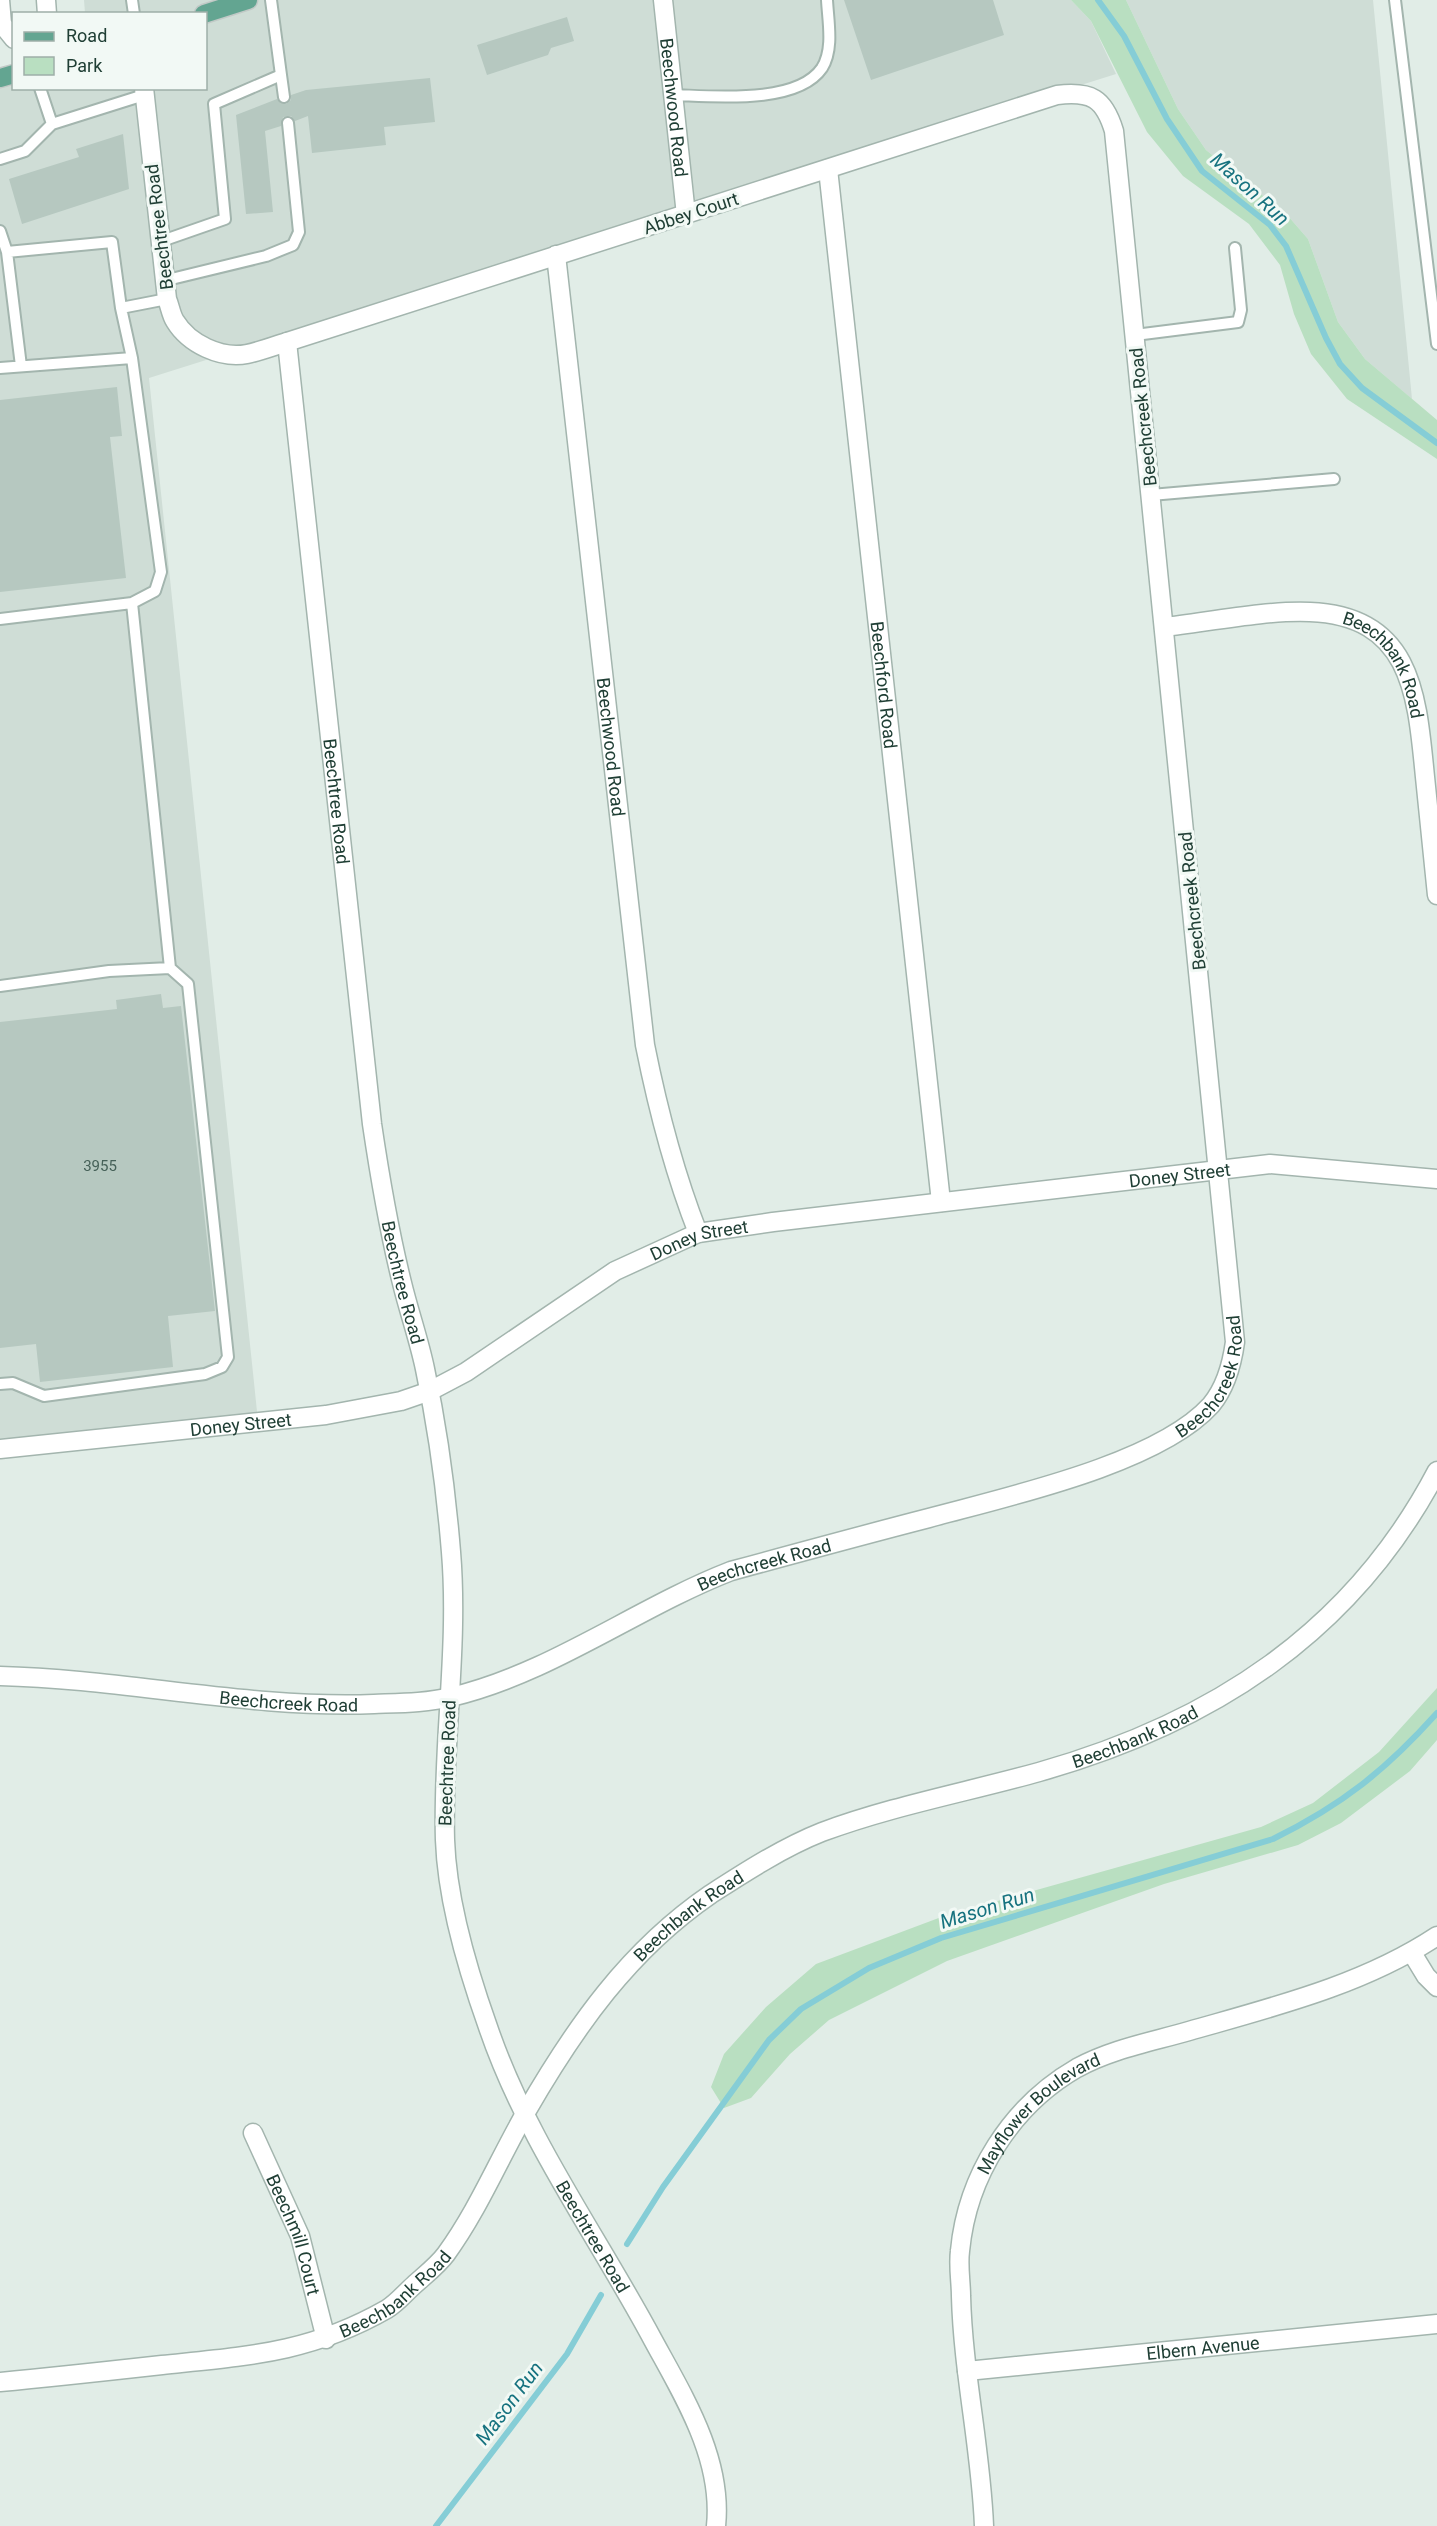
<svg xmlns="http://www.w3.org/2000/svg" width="1437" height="2526" font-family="Roboto,sans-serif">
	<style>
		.built { fill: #cfddd6 }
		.green { fill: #b9dfc1 }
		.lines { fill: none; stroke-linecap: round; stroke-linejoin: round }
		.stream { stroke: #85cdd6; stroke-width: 6 }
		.building { fill: #b6c8c0 }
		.service-casing { stroke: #a3b5ae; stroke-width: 14 }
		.minor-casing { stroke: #a3b5ae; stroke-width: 21 }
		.tertiary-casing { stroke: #a3b5ae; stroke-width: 21 }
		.primary-casing { stroke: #c1c9c6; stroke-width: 21 }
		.service { stroke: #fff; stroke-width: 10 }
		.minor { stroke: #fff; stroke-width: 18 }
		.tertiary { stroke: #fff; stroke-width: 18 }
		.primary { stroke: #63a591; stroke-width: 18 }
		.labels { text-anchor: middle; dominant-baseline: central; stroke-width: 6; stroke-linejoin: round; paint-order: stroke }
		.number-label { font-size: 15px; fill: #466158 }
		.street-label { font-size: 18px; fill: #203f35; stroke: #f2f9f5 }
		.water-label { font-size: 20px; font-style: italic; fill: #16727f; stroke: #f2f9f5 }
	</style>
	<rect width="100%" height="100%" fill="#e1ede7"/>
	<path class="built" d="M 84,0 L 1071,0 L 1091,21 L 1116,74 L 149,378 L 258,1421 L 0,1447 L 0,78 L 13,74 L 14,88 L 206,88 L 206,14 L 85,13 Z
		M 1126,0 L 1373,0 L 1412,399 L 1365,359 L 1338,322 L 1308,239 L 1288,216 L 1206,150 L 1178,109 Z"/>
	<path class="green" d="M 1071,0 L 1126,0 L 1178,109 L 1206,150 L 1288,216 L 1308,239 L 1338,322 L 1365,359 L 1437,420 L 1437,459 L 1347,399 L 1311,354 L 1294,314 L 1280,265 L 1249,224 L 1183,176 L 1147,132 L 1091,21 Z
		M 1437,1688 L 1437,1740 L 1410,1771 L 1341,1823 L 1298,1845 L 1164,1884 L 947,1961 L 829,2020 L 790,2054 L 751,2098 L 724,2108 L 711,2087 L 724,2054 L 766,2007 L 816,1964 L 944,1916 L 1261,1827 L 1313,1803 L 1379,1752 Z"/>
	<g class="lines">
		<path class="stream" d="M 1098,0 L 1124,36 L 1167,119 L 1202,171 L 1270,225 L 1286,246 L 1326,338 L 1340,364 L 1362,388 L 1437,443
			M 627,2244 L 663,2187 L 769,2040 L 801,2009 L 869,1968 L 941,1938 L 1273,1839 C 1342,1805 1386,1770 1437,1713
			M 436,2526 L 567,2354 L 601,2295"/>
	</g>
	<path class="building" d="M 844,0 L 993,0 L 1004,35 L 871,80 Z
		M 567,17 L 574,41 L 551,48 L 548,55 L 487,75 L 477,45 Z
		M 430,78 L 435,122 L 384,127 L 386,145 L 312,153 L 308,116 L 295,121 L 291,116 L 283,117 L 281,126 L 265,131 L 273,212 L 246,214 L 236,115 L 277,99 L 286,104 L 291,100 L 291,95 L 306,90 Z
		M 123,134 L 129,189 L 22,224 L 9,179 L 79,157 L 76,149 Z
		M 117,387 L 122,436 L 110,437 L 126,578 L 0,592 L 0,400 Z
		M 161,994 L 163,1008 L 181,1006 L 215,1311 L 168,1316 L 173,1367 L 40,1382 L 36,1344 L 0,1348 L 0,1022 L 117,1009 L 116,1000 Z"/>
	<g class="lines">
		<g class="service-casing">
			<path id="service" d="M 132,0 L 134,14
				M 1395,0 L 1437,344
				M 281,75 L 284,97
				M 40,88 L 52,124
				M 673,95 C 712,96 797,105 822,68 C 834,49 828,21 827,0
				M 0,159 L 25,151 L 52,124 L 144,95
				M 0,231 L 7,252 L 112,242 L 121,308 L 167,299
				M 159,242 L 225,219 L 214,104 L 281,75 L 271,0
				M 7,252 L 21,366
				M 163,281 L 266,256 L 293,245 L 299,232 L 288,123
				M 1135,335 L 1238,322 L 1241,310 L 1235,248
				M 132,358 L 161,572 L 155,591 L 132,603
				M 0,368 L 132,358 L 121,308
				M 1151,495 L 1334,479
				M 0,619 L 132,603 L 170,968
				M 0,986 L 109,971 L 170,968 L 188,984 L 228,1357 L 222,1367 L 205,1374 L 44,1396 L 13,1383 L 0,1384"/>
		</g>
		<g class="minor-casing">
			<g id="minor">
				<path d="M 0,0 L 2,24 L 14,39"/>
				<path d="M 46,0 L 47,14"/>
				<path id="s1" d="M 663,0 L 686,215"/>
				<path id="s2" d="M 828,169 L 941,1202"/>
				<path id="s3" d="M 556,255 L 645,1045 C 658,1110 674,1172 698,1233"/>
				<path id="s4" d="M 287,342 L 372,1124 C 380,1178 389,1231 402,1283 C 409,1312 419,1340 425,1369 C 438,1430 446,1490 451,1552 C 459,1648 442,1744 445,1840 C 447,1899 468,1971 488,2027 C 526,2139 598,2237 653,2340 C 684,2397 723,2459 716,2526"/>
				<path id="s5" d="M 1164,627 C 1208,622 1267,610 1310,612 C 1413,616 1417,697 1425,777 C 1429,817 1433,856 1437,895"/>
				<path id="s6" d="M 0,1449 L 326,1415 L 401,1401 L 430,1391 L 466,1372 L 615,1271 L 698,1233 L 773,1222 L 1270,1164 L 1437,1179"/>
				<path id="s7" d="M 0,1676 C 125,1679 249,1709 374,1704 C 400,1703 426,1703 451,1697 C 552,1673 636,1608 731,1571 C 797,1553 863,1535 929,1518 C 1006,1497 1158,1464 1211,1405 C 1226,1387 1232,1364 1235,1342 L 1114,131 C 1104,98 1091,91 1057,95 L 287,342 C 274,346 261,351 247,354 C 221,359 189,344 175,321 C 171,315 170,306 167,299 L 144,88"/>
				<path d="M 1412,1953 L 1426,1976 L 1437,1987"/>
				<path id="s8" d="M 253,2133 L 300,2236 L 326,2339"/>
				<path id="s9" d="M 967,2371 L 1437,2324"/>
				<path id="s10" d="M 0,2382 C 54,2377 108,2371 162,2365 C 248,2356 310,2353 387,2309 C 397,2303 405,2293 414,2285 C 425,2275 438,2265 446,2254 C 478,2210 499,2159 526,2112 C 575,2027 629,1950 711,1894 C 745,1872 784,1847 822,1832 C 892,1806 967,1792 1039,1772 C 1212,1723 1352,1633 1437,1471"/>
			</g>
		</g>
		<g class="tertiary-casing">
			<g id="tertiary">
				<path id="s11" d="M 984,2526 C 981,2449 963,2373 961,2296 C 961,2282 958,2266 960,2251 C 967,2176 1011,2106 1077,2068 C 1112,2049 1151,2042 1189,2031 C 1273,2007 1363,1985 1437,1936"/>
			</g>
		</g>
		<g class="primary-casing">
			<path id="primary" d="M 204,14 L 248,0
				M 0,78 L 14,74"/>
		</g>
		<use href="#service" class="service"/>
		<use href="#minor" class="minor"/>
		<use href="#tertiary" class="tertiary"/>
		<use href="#primary" class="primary"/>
	</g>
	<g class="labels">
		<g class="number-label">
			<text x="100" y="1166">3955</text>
		</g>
		<g class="street-label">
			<text stroke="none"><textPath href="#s1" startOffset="108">Beechwood Road</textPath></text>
			<text transform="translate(691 213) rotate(-18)">Abbey Court</text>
			<text transform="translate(159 227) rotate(-97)">Beechtree Road</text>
			<text transform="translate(1143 417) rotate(-96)">Beechcreek Road</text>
			<text stroke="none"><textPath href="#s5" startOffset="248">Beechbank Road</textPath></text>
			<text stroke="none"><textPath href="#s2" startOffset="519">Beechford Road</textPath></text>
			<text stroke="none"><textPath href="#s3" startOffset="495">Beechwood Road</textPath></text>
			<text stroke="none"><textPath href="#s4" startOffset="462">Beechtree Road</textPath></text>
			<text transform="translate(1192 901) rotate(-96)">Beechcreek Road</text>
			<text stroke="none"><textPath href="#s6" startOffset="1232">Doney Street</textPath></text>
			<text stroke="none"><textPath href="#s6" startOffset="746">Doney Street</textPath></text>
			<text stroke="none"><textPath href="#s4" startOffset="948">Beechtree Road</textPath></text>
			<text stroke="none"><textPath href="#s7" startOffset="1298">Beechcreek Road</textPath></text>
			<text stroke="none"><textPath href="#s6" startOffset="242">Doney Street</textPath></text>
			<text stroke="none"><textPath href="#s7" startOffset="794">Beechcreek Road</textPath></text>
			<text stroke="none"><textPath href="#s7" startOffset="290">Beechcreek Road</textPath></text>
			<text stroke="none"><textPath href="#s10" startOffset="1384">Beechbank Road</textPath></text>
			<text transform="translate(447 1763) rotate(-88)">Beechtree Road</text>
			<text stroke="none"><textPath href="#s10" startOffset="898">Beechbank Road</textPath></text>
			<text stroke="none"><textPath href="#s11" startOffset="442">Mayflower Boulevard</textPath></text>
			<text stroke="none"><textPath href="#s8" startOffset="110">Beechmill Court</textPath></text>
			<text stroke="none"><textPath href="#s4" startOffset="1938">Beechtree Road</textPath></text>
			<text stroke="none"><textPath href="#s10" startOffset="412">Beechbank Road</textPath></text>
			<text stroke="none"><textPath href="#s9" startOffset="237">Elbern Avenue</textPath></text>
		</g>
		<g class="water-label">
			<text transform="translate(1250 189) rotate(42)">Mason Run</text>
			<text transform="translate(987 1908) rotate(-17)">Mason Run</text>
			<text transform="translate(509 2403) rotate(-53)">Mason Run</text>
		</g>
	</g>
	<rect x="12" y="12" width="195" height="78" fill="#f2f9f5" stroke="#9eafa8" stroke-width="1.5"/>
	<rect x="24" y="32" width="30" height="9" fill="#63a591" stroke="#9eafa8" stroke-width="1.5"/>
	<text x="66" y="42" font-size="18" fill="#203f35">Road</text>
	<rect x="24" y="57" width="30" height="18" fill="#b9dfc1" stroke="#9eafa8" stroke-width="1.5"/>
	<text x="66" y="72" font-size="18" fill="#203f35">Park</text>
</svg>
